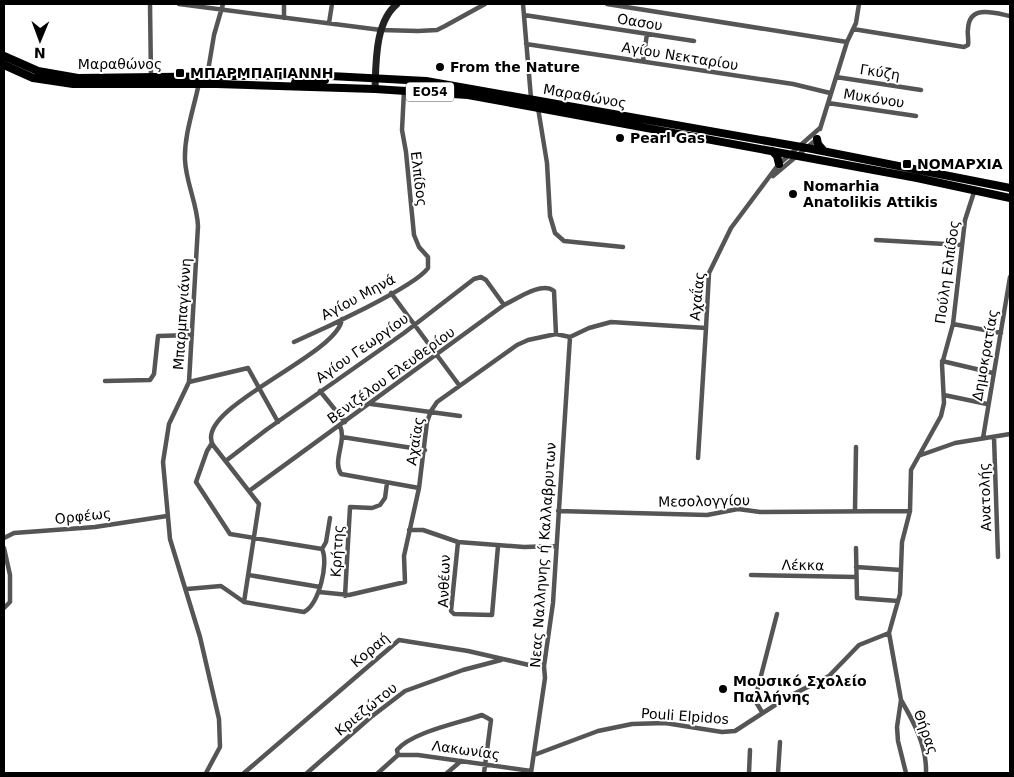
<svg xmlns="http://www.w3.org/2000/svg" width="1014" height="777" font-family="'DejaVu Sans',sans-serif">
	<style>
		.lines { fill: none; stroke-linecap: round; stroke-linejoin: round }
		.street { stroke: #555; stroke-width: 4.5 }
		.secondary { stroke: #222; stroke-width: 7 }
		.primary { stroke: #000; stroke-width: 8 }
		.poi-dot { fill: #000; stroke: #fff; stroke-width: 2 }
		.labels { text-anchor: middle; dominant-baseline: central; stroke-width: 4; stroke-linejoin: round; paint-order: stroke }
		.shield { fill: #fff; stroke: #4c4c4c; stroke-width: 1 }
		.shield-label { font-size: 12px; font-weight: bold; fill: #000 }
		.street-label { font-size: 14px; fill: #000; stroke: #fff }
		.poi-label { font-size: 14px; font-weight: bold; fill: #000; stroke: #fff; text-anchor: start }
	</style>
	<rect width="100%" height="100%" fill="#fff"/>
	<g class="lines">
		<path class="street" d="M 150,4 L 151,77
			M 179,4 L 381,30 L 418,31 L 437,30 L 445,26 L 485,4
			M 523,4 L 531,98
			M 607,4 L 847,42
			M 524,15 L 694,41
			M 284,18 L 284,4
			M 329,23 L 332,4
			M 853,29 L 964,47 L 968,45 C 969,39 967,34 968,29 C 969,4 995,13 1010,16
			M 526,44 L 793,84 L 830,93
			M 643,61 L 647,34
			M 207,77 L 214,35 L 223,4
			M 836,77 L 921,90
			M 199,83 C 194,108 184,135 185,160 C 186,183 197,203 198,226 L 189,382 L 169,424 L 163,462 L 170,539 L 200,637 L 219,719 L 220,747 L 206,773
			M 828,103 L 916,116
			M 538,108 L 547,163 L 550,216 L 555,233 L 564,241 L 623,247
			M 820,129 L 847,42 L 856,23 L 859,4
			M 773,176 L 817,139
			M 876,240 L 962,245
			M 391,293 L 459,385
			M 953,324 L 1001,333
			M 294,342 C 319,331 415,287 428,268 L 428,257 L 419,247 L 414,235 L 406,152 L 402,130 L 404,91
			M 942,361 L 993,373
			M 105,381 L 150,380 L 154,374 L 158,336 L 192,335
			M 189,382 L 248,368 L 278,422
			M 320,391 L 345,422
			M 944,395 L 987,404
			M 371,404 L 460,416
			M 340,426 C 347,441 332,461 341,474 L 419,488
			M 342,437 L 425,450
			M 994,437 L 998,557
			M 983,438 L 1010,277
			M 212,443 L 207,451 L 196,482 L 230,534 L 322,549
			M 921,455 L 955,443 L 1010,434
			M 698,458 L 706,328
			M 227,460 L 266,430 L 404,333 L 474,279 L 481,277 L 486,280 L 504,305
			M 249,491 L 504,305 C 517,299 541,281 554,291 L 556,334
			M 558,511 L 707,515 L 738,509 L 760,512 L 910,511
			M 855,511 L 856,447
			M 409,530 L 423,530 L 458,542
			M 4,538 L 14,533 L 95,527 L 167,516
			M 498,546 L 492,615 L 454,614 L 451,611 L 458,542 L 524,547 L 555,546
			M 4,548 L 10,575 L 10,602 L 4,608
			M 856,548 L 857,598 L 898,601
			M 322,549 L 326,542 L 330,518
			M 856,567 L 901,570
			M 249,575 L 320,587
			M 751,575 L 856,577
			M 187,589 L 221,586 L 244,602 L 304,612 C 319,604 329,563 322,549
			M 319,592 L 349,595 L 405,582 L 404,556 L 419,488 L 427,422 L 431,411 L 437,402 L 517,345 L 528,340 L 556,334 L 570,337 L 589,328 L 611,322 L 706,328 L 709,273 L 731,228 L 778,165 L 820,128
			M 345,596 L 350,507 L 372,508 L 380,505 L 385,498 L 387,483
			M 244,602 L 259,504 L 213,445 C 192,408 338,356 342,319
			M 889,633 L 901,700 L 897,727 L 898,741 L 906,773
			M 901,700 C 914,722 927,747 926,773
			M 762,712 L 756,702 L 756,695 L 777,614
			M 398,755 L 397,750 C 412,732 459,723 482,715 L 491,720 L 484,773
			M 398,755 L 418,755 L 531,771
			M 534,755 L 598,731 L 632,724 L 665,723 L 722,732 L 735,731 L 786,698 L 829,676 L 859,645 L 889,633 L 900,594 L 902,542 L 910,511 L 911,470 L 941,416 L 944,403 L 942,364 L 953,324 L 965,220 L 975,189
			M 244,773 L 399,640 L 468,651 L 529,665 L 544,666
			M 307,773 L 371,717 L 405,691 L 463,670 L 501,660
			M 378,773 L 398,755
			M 447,773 L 461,761
			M 531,773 L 545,678 L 544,666 L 553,603 L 570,337
			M 749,773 L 750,750
			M 778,773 L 780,742"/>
		<path class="secondary" d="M 375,89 C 376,62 375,22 397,4"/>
		<path class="primary" d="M 4,56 L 38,71 L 78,78 L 311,75 L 426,81 L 807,148 L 1010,188
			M 4,65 L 33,78 L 73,84 L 217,84 L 375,89 L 468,95 L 917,178 L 1010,198
			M 295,83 L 325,80
			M 817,139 L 818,144 L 824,151
			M 772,151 L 777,156 L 779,164"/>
	</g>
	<g class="poi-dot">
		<circle cx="440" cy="67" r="5"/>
		<rect x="175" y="68" width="10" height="10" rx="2.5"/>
		<circle cx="620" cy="138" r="5"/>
		<rect x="902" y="159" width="10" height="10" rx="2.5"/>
		<circle cx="793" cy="194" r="5"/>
		<circle cx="723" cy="689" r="5"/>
	</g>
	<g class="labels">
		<rect class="shield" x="406" y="82.5" width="48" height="19" rx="4"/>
		<g class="shield-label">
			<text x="430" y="92">ΕΟ54</text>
		</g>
		<g class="street-label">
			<text transform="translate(640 22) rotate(9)">Οασου</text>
			<text transform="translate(680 56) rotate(9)">Αγίου Νεκταρίου</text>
			<text x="120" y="64">Μαραθώνος</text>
			<text transform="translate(880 72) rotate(9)">Γκύζη</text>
			<text transform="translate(585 96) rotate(10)">Μαραθώνος</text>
			<text transform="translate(874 98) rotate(9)">Μυκόνου</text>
			<text transform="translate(419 179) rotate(83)">Ελπίδος</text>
			<text transform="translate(947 272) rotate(-82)">Πούλη Ελπίδος</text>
			<text transform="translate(697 296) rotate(-84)">Αχαΐας</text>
			<text transform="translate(358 297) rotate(-28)">Αγίου Μηνά</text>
			<text transform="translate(182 314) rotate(-86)">Μπαρμπαγιάννη</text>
			<text transform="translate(362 348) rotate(-35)">Αγίου Γεωργίου</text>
			<text transform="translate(985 355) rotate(-80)">Δημοκρατίας</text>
			<text transform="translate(391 375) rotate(-36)">Βενιζέλου Ελευθερίου</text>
			<text transform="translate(415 441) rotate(-81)">Αχαϊας</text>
			<text transform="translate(985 497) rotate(-92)">Ανατολής</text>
			<text transform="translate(704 501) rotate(-1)">Μεσολογγίου</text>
			<text transform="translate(83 516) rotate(-6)">Ορφέως</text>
			<text transform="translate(337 551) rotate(-87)">Κρήτης</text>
			<text transform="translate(543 555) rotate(-86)">Νεας Nαλληνης ή Καλλαβρυτων</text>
			<text transform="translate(803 565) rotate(1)">Λέκκα</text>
			<text transform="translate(444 581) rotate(-88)">Ανθέων</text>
			<text transform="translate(370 650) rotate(-40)">Κοραή</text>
			<text transform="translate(366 709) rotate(-39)">Κριεζώτου</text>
			<text transform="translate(685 716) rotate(4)">Pouli Elpidos</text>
			<text transform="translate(926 732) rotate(70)">Θήρας</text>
			<text transform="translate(466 750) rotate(8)">Λακωνίας</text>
		</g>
		<g class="poi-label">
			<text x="450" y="67">From the Nature</text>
			<text x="190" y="73">ΜΠΑΡΜΠΑΓΙΑΝΝΗ</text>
			<text x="630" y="138">Pearl Gas</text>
			<text x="917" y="164">ΝΟΜΑΡΧΙΑ</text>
			<text x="803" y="186">Nomarhia<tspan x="803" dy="16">Anatolikis Attikis</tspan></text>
			<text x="733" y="681">Μουσικό Σχολείο<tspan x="733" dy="16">Παλλήνης</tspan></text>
		</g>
	</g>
	<rect width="1014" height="777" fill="none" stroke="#000000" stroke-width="10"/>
	<g transform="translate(40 40) rotate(181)" stroke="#ffffff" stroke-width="4" paint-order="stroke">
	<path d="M0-4L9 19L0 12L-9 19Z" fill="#000000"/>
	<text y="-8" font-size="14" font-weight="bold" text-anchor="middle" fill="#000000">N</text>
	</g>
</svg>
